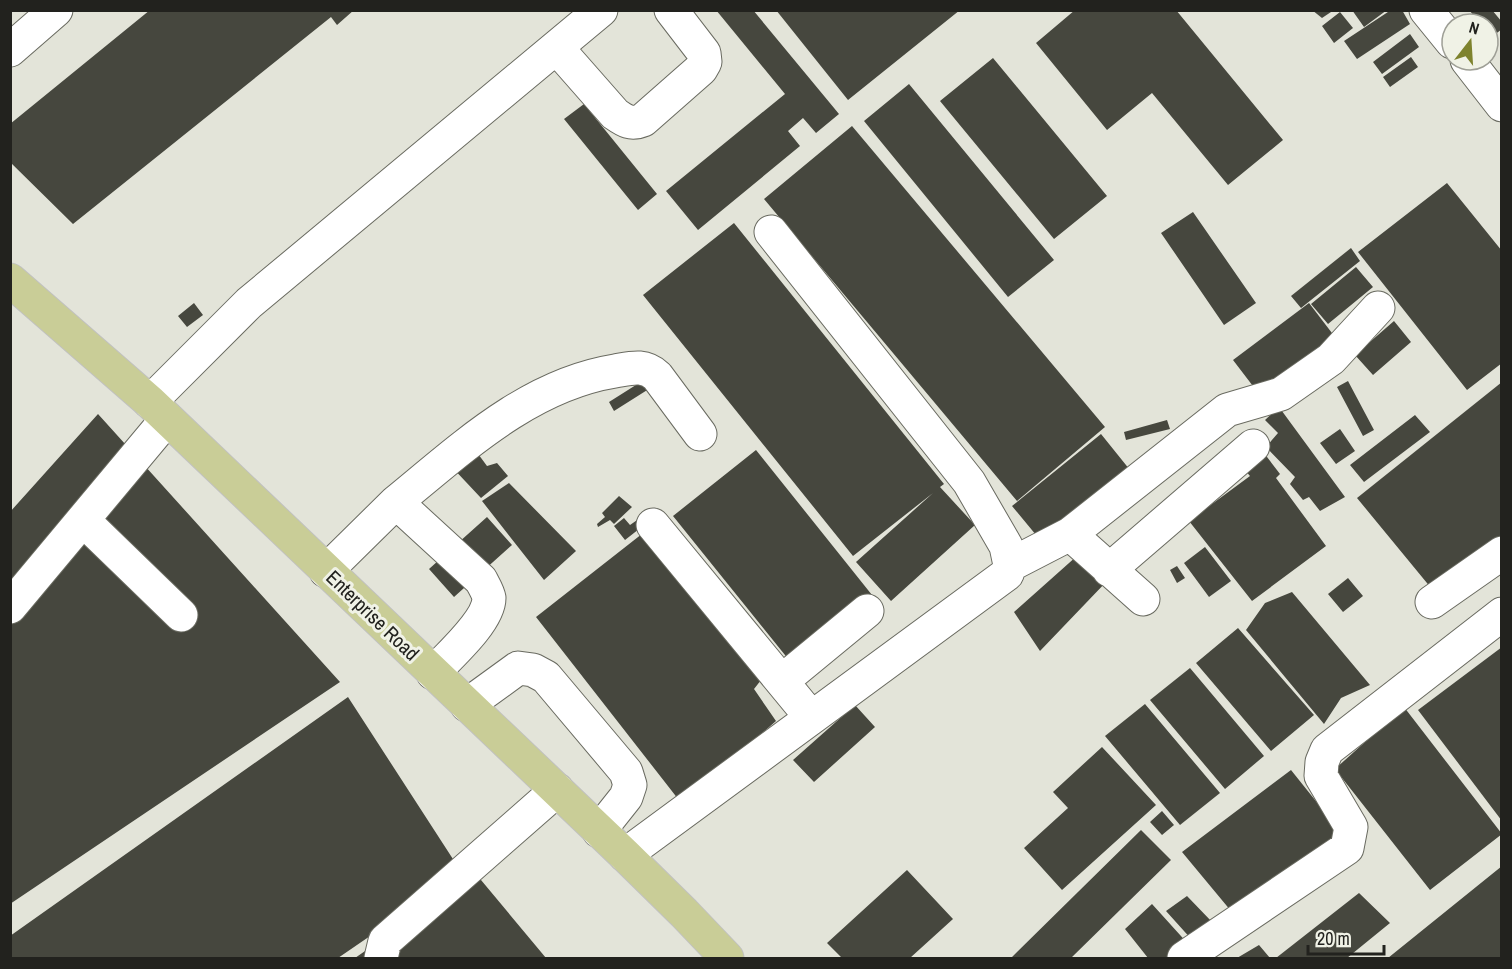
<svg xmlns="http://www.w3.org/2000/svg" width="1512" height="969" font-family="'Archivo Narrow',sans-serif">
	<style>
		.building { fill: #46473e }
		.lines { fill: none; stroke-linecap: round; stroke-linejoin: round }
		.minor-casing { stroke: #696a60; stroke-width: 35 }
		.major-casing { stroke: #c1c1c0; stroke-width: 35 }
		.minor { stroke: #fff; stroke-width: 33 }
		.major { stroke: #c9cd97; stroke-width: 33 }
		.labels { text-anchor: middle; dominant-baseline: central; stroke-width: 6; stroke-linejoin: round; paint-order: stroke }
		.street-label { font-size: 20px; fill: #22221e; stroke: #f0f2e6 }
	</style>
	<rect width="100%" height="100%" fill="#e3e4d9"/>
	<path class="building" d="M 150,10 L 354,10 L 337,25 L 331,17 L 73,224 L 10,162 L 10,124 Z
		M 716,10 L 753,10 L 839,114 L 816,133 L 803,118 L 788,131 L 800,146 L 698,230 L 666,191 L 785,94 Z
		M 776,10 L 960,10 L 848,100 Z
		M 1075,10 L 1176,10 L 1283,140 L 1228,185 L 1152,93 L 1107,130 L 1036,43 Z
		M 1312,10 L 1334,10 L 1322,18 Z
		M 1352,10 L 1387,10 L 1364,27 Z
		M 1391,10 L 1402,10 L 1410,24 L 1357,59 L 1344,41 Z
		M 1469,10 L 1492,10 L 1502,22 L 1502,29 L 1493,36 L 1488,31 L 1488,24 L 1481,24 Z
		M 1340,12 L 1353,28 L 1334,43 L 1322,26 Z
		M 1410,34 L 1419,47 L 1382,74 L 1373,62 Z
		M 1411,57 L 1418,67 L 1390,87 L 1383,77 Z
		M 993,58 L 1107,196 L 1054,239 L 940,101 Z
		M 909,84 L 1054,260 L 1008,297 L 864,121 Z
		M 584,104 L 657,194 L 638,210 L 564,119 Z
		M 852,126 L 1105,427 L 1017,501 L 764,199 Z
		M 1447,183 L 1502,251 L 1502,363 L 1467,390 L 1358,252 Z
		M 1193,212 L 1256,303 L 1224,325 L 1161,233 Z
		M 734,223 L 944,484 L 940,487 L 975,525 L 891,601 L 856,562 L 933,493 L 853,556 L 643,295 Z
		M 1351,248 L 1360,261 L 1301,308 L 1291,296 Z
		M 1356,267 L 1373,287 L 1328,324 L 1311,304 Z
		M 194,303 L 203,315 L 187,327 L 178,316 Z
		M 1309,303 L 1335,337 L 1259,394 L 1233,360 Z
		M 1394,321 L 1411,342 L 1373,375 L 1355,355 Z
		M 647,378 L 652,387 L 614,411 L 609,402 Z
		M 1348,381 L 1374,430 L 1363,436 L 1337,387 Z
		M 1502,382 L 1502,542 L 1436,594 L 1357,498 Z
		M 1279,407 L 1345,497 L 1320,511 L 1309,497 L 1303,500 L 1290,484 L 1295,477 L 1266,447 L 1278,433 L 1265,420 Z
		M 98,414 L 340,682 L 10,904 L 10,512 Z
		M 1415,415 L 1430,432 L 1364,482 L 1350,465 Z
		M 1167,420 L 1170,429 L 1126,440 L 1124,432 Z
		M 1340,429 L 1355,451 L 1336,464 L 1320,443 Z
		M 1101,434 L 1130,470 L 1041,541 L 1012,506 Z
		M 473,447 L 487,466 L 497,463 L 508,476 L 481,498 L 450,465 Z
		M 756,450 L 872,595 L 789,660 L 673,516 Z
		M 1264,453 L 1280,474 L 1276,478 L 1326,546 L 1252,601 L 1189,521 L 1250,476 L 1243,468 Z
		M 509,483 L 576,551 L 544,580 L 482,501 Z
		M 619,496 L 632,507 L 614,524 L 610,520 L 598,527 L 597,524 L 605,517 L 602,513 Z
		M 643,516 L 648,522 L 625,540 L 614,526 L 624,518 L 630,525 Z
		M 487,517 L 512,545 L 454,597 L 429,569 Z
		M 647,530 L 765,675 L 754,689 L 776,721 L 682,804 L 536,617 Z
		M 1205,547 L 1231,581 L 1209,597 L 1184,563 Z
		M 1078,555 L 1108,580 L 1040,651 L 1014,612 Z
		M 1177,566 L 1185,578 L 1177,583 L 1170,570 Z
		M 1348,578 L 1363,596 L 1343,612 L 1328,594 Z
		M 1292,592 L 1370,685 L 1341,698 L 1324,724 L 1246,630 L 1265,603 Z
		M 1238,628 L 1314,715 L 1271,751 L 1196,663 Z
		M 1502,647 L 1502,821 L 1418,710 Z
		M 1190,668 L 1264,756 L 1225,789 L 1150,700 Z
		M 348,697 L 462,873 L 338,958 L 10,958 L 10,936 Z
		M 1145,704 L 1220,793 L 1180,825 L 1105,736 Z
		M 855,705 L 875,727 L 814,782 L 793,760 Z
		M 1404,707 L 1502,834 L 1430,890 L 1335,769 Z
		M 1102,747 L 1156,805 L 1062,890 L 1024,848 L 1068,808 L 1053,792 Z
		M 1291,770 L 1343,835 L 1236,917 L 1182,852 Z
		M 1162,811 L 1174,825 L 1162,835 L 1150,822 Z
		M 1141,830 L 1171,860 L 1071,958 L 1011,958 Z
		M 1502,866 L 1502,958 L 1388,958 Z
		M 907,870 L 953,919 L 910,958 L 842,958 L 827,943 Z
		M 476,874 L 546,958 L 355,958 Z
		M 1359,893 L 1390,923 L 1347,958 L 1276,958 Z
		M 1187,896 L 1213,923 L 1193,941 L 1166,911 Z
		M 1152,904 L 1190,946 L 1177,958 L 1148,958 L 1125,929 Z
		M 1259,945 L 1270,958 L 1237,958 Z"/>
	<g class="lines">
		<g class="minor-casing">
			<path id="minor" d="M 1426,10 L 1452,42
				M 557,48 L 615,114 C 625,121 631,125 643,120 L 701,69 L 705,62 L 704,53 L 671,10
				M 10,50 L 56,10
				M 1467,60 L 1502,105
				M 150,402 L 249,303 L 601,10
				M 396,502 C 461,449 528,385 615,371 C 632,368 644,364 657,376 L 700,434
				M 83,520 L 181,615
				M 653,525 L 811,717
				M 1070,534 L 1143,599
				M 1010,565 L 1070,534 L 1227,410 L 1281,394 L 1331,359 L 1378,308
				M 1109,570 L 1253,446
				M 326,571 L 396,502 L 481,580 C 484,586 488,592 489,598 C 489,621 449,656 433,673
				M 1432,602 L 1502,553
				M 10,607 L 167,419
				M 782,681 L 867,611
				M 467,705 L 518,668 L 533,670 L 546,677 L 626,772 L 630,785 L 626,797 L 599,831
				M 625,855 L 1007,574 L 1010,565 L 1006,546 L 969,482 L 771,232
				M 381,958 L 385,941 L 557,790
				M 1184,958 L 1347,848 L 1351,827 L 1321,776 L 1322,762 L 1327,750 L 1502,614"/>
		</g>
		<g class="major-casing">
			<path id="major" d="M 10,280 L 150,402 L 625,855 L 684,913 L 727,958"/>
		</g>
		<use href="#minor" class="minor"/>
		<use href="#major" class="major"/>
	</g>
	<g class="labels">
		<g class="street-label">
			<text transform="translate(373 615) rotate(44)">Enterprise Road</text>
		</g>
	</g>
	<rect width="1512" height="969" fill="none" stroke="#22221e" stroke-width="24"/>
	<g transform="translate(1470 42) rotate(17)"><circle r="28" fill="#f0f2e6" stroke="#9e9f96" stroke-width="1.5"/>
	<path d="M0-4.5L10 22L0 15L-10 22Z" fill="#7e832e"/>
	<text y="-9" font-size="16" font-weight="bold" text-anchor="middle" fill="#22221e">N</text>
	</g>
	<path d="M1308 945v9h76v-9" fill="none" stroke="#22221e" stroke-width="3"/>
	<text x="1317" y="945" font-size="18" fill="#22221e" stroke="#f0f2e6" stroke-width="4.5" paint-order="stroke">20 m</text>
</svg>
